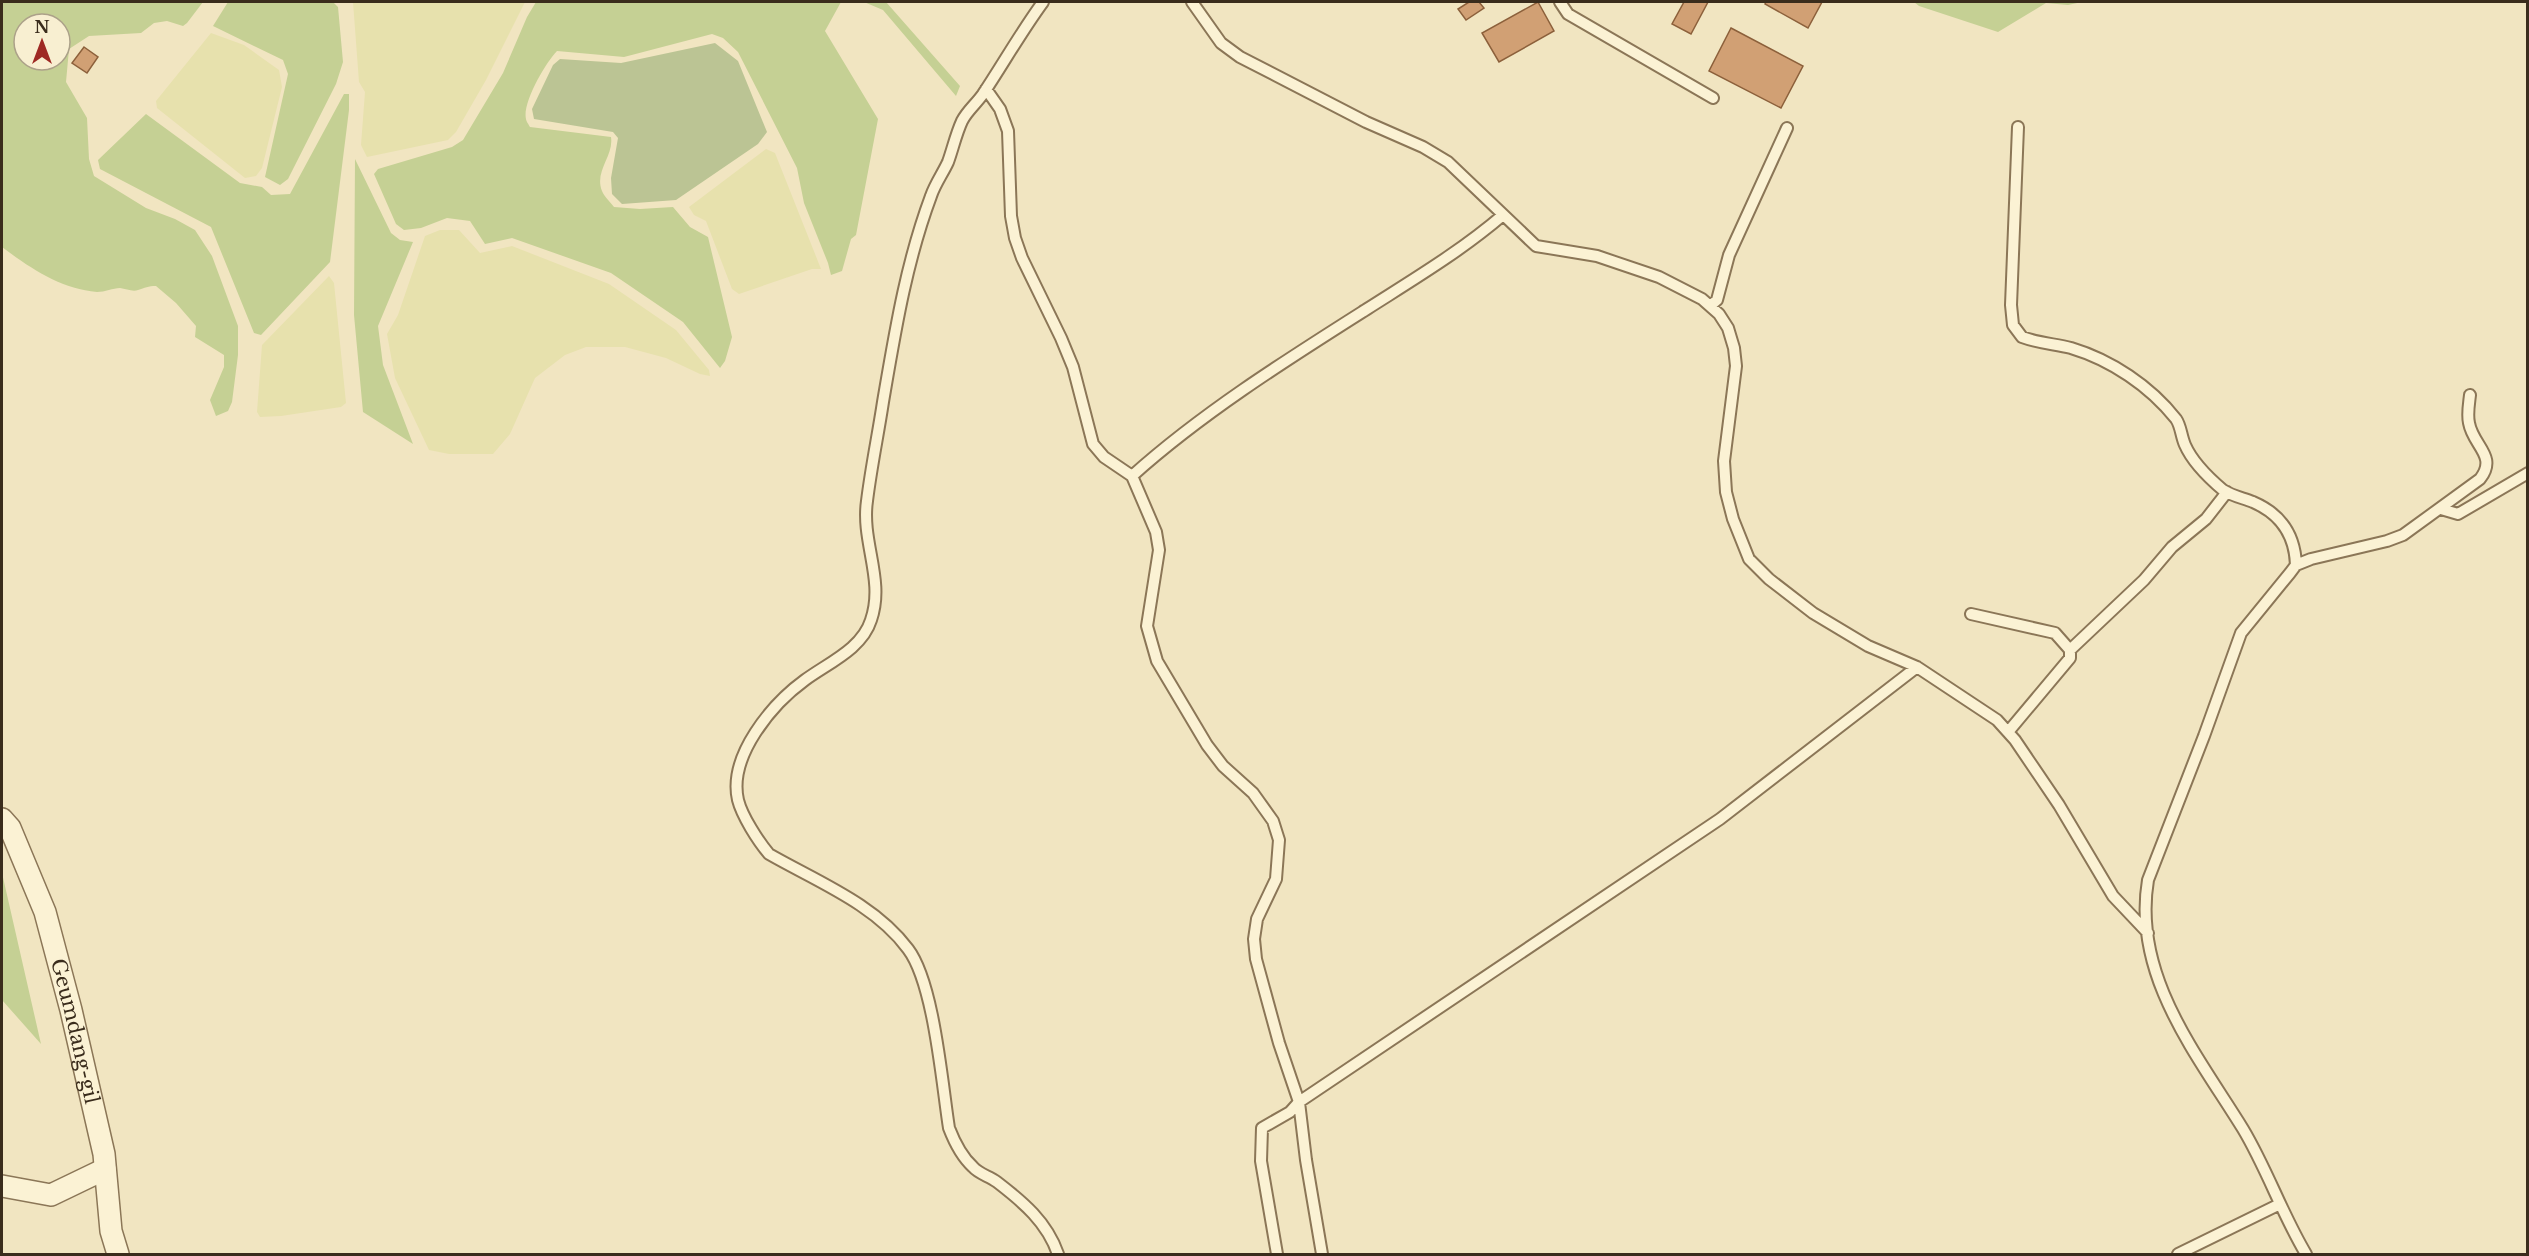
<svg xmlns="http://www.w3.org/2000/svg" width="2529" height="1256" font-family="'Libre Baskerville',serif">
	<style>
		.farmland { fill: #e7e1ad }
		.green { fill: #c5d094; fill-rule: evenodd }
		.cemetery { fill: #bbc494 }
		.building { fill: #d1a074; stroke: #8c603b; stroke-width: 1.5 }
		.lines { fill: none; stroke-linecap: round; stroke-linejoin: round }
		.service-casing { stroke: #8b7657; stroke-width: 14 }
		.minor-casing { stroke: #8b7657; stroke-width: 24 }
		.service { stroke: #fbf2d4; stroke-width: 10 }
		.minor { stroke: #fbf2d4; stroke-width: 21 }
		.labels { text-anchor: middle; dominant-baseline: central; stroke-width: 4.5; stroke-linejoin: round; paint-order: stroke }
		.street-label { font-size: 20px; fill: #3a2c1c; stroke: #f8efd1 }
	</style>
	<rect width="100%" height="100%" fill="#f1e5c1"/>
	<path class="farmland" d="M 353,2 L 525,2 L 486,80 L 456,132 L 448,140 L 367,157 L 361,145 L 365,92 L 359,82 Z
		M 211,33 L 244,45 L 279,70 L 282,87 L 262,168 L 256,176 L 245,178 L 157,108 L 156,101 Z
		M 766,149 L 775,153 L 821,269 L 812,269 L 739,294 L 732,289 L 706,221 L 694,215 L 689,207 Z
		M 440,230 L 459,230 L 480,253 L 512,246 L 609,284 L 676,330 L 709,370 L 710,376 L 700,374 L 666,358 L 625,347 L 586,347 L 565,355 L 535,378 L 510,434 L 493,454 L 449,454 L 429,450 L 395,378 L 387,334 L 398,315 L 425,236 Z
		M 329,276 L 334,283 L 346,403 L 341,407 L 281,416 L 260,417 L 257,412 L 262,345 Z"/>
	<path class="green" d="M 2,2 L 203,2 L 187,23 L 183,26 L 167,21 L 154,23 L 141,33 L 89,36 L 69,49 L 66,82 L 87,118 L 89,159 L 94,176 L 146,208 L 175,219 L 195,230 L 212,256 L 238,326 L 238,355 L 232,402 L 228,411 L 216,416 L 210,400 L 224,367 L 224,355 L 195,337 L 196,326 L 176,303 L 156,286 C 148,286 145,288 138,290 C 133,292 126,289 120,288 C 113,288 105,292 97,292 C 61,289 30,268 2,247 ZM 24,24 L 60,24 L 60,60 L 24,60 Z
		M 228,2 L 333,2 L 338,7 L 343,62 L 336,84 L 288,179 L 280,185 L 265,177 L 288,74 L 283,60 L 213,26 Z
		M 536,2 L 841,2 L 825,31 L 878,119 L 856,235 L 851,239 L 842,271 L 831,275 L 828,263 L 804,203 L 797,168 L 738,52 L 723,38 L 712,34 L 624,57 L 557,51 C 546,62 522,103 526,119 C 526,121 529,125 530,127 L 611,137 C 614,156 594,171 602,191 C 604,196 610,202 614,207 L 640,209 L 673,207 L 690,227 L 708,237 L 732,337 L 725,361 L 720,368 L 683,322 L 611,273 L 512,238 L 485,244 L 470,221 L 447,218 L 421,228 L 404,230 L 396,224 L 374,174 L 378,169 L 452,147 L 463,140 L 503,73 L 527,17 Z
		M 864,2 L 886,2 L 960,86 L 956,96 L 883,10 Z
		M 1914,2 L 2082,2 L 2068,5 L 2046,3 L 1998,32 L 1919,6 Z
		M 344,94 L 349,94 L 349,110 L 330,262 L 261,335 L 254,333 L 211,227 L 100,169 L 98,160 L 146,114 L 240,183 L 262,187 L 271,195 L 290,194 Z
		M 355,159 L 391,233 L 400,240 L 413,242 L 378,326 L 383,365 L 413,444 L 363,412 L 354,315 Z
		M 2,872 L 2,873 L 41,1044 L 2,1000 Z"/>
	<path class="cemetery" d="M 715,43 L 738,61 L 767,132 L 758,144 L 676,200 L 622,204 L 612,194 L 611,178 L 618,138 L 613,132 L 534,119 L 532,109 L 553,65 L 560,59 L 621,63 Z"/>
	<path class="building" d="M 1469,2 L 1479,2 L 1484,8 L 1466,20 L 1458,9 Z
		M 1538,2 L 1554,31 L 1499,62 L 1482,33 Z
		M 1684,2 L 1708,2 L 1691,34 L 1672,24 Z
		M 1766,2 L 1822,2 L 1808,28 L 1765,4 Z
		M 1731,28 L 1803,66 L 1781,108 L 1709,71 Z
		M 84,47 L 98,57 L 87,73 L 72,63 Z"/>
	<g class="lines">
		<g class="service-casing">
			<path id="service" d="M 1043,2 C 1021,32 1003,64 983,94 C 976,104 967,111 962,121 C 956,134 953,148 948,162 C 943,173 935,184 931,196 C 906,263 895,332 883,402 C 878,435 871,468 867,501 C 861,542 885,580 871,620 C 862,649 828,663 805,680 C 772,704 728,756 738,800 C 742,816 758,841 769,854 C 816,881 875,904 908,949 C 934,983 942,1084 949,1128 C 954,1141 962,1157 973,1167 C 979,1174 989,1176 997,1182 C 1023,1202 1047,1222 1058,1254
				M 1192,2 L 1221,43 L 1240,57 L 1277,76 L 1366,122 L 1423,147 L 1448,162 L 1536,246 L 1597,256 L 1659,277 L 1702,299 L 1719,314 L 1728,328 L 1734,348 L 1736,366 L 1724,461 L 1726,492 L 1733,519 L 1749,559 L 1769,579 L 1813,613 L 1868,646 L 1917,667 L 1997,720 L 2015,740 L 2059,805 L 2113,896 L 2148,933
				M 1560,2 L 1568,14 L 1713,98
				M 986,89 L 1000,109 L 1008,131 L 1011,216 L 1015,238 L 1022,258 L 1061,338 L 1073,367 L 1093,444 L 1104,457 L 1132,476 L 1156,532 L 1159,550 L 1147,626 L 1157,661 L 1207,745 L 1223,766 L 1253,793 L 1273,821 L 1279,840 L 1276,879 L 1257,919 L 1254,939 L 1256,959 L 1279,1043 L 1299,1102 L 1306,1160 L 1322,1254
				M 2018,127 L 2011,305 L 2013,325 L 2022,337 C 2038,343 2055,344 2071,348 C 2111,360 2150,386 2176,419 C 2181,426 2181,436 2185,445 C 2192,461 2210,479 2223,490 C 2232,496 2243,498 2253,502 C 2281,514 2295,535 2296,565
				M 1710,306 L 1717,300 L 1729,255 L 1787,128
				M 1132,476 C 1202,413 1288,359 1367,309 C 1414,279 1461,251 1503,215
				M 2441,509 L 2458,514 L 2528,473
				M 1971,614 L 2055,633 L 2070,650 L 2070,658 L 2008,732
				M 2070,650 L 2144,580 L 2172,547 L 2206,519 L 2227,492
				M 1277,1254 L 1261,1161 L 1262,1128 L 1290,1112 L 1299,1102 L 1720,819 L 1917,667
				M 2178,1254 L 2280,1204
				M 2306,1254 C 2282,1214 2267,1169 2243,1129 C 2196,1053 2132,975 2148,880 L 2204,736 L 2241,633 L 2290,573 L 2296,565 L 2311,559 L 2387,541 L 2403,535 L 2480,479 C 2498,456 2473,446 2469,423 C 2467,414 2469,404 2470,395"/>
		</g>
		<g class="minor-casing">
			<g id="minor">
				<path id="s1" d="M 2,819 L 10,828 L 45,912 L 71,1010 L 104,1154 L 111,1231 L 118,1254"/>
				<path d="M 2,1186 L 51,1195 L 105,1169"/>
			</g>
		</g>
		<use href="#service" class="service"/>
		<use href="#minor" class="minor"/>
	</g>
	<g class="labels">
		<g class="street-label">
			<text stroke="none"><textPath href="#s1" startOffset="226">Geumdang-gil</textPath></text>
		</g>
	</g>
	<rect width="2529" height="1256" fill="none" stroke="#3a2c1c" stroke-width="6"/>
	<g transform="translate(42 42)"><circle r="28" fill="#f8efd1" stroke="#aca189" stroke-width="1.5"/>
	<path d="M0-4.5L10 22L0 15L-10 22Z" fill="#9e2923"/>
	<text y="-9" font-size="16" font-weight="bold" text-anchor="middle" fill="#3a2c1c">N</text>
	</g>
</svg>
